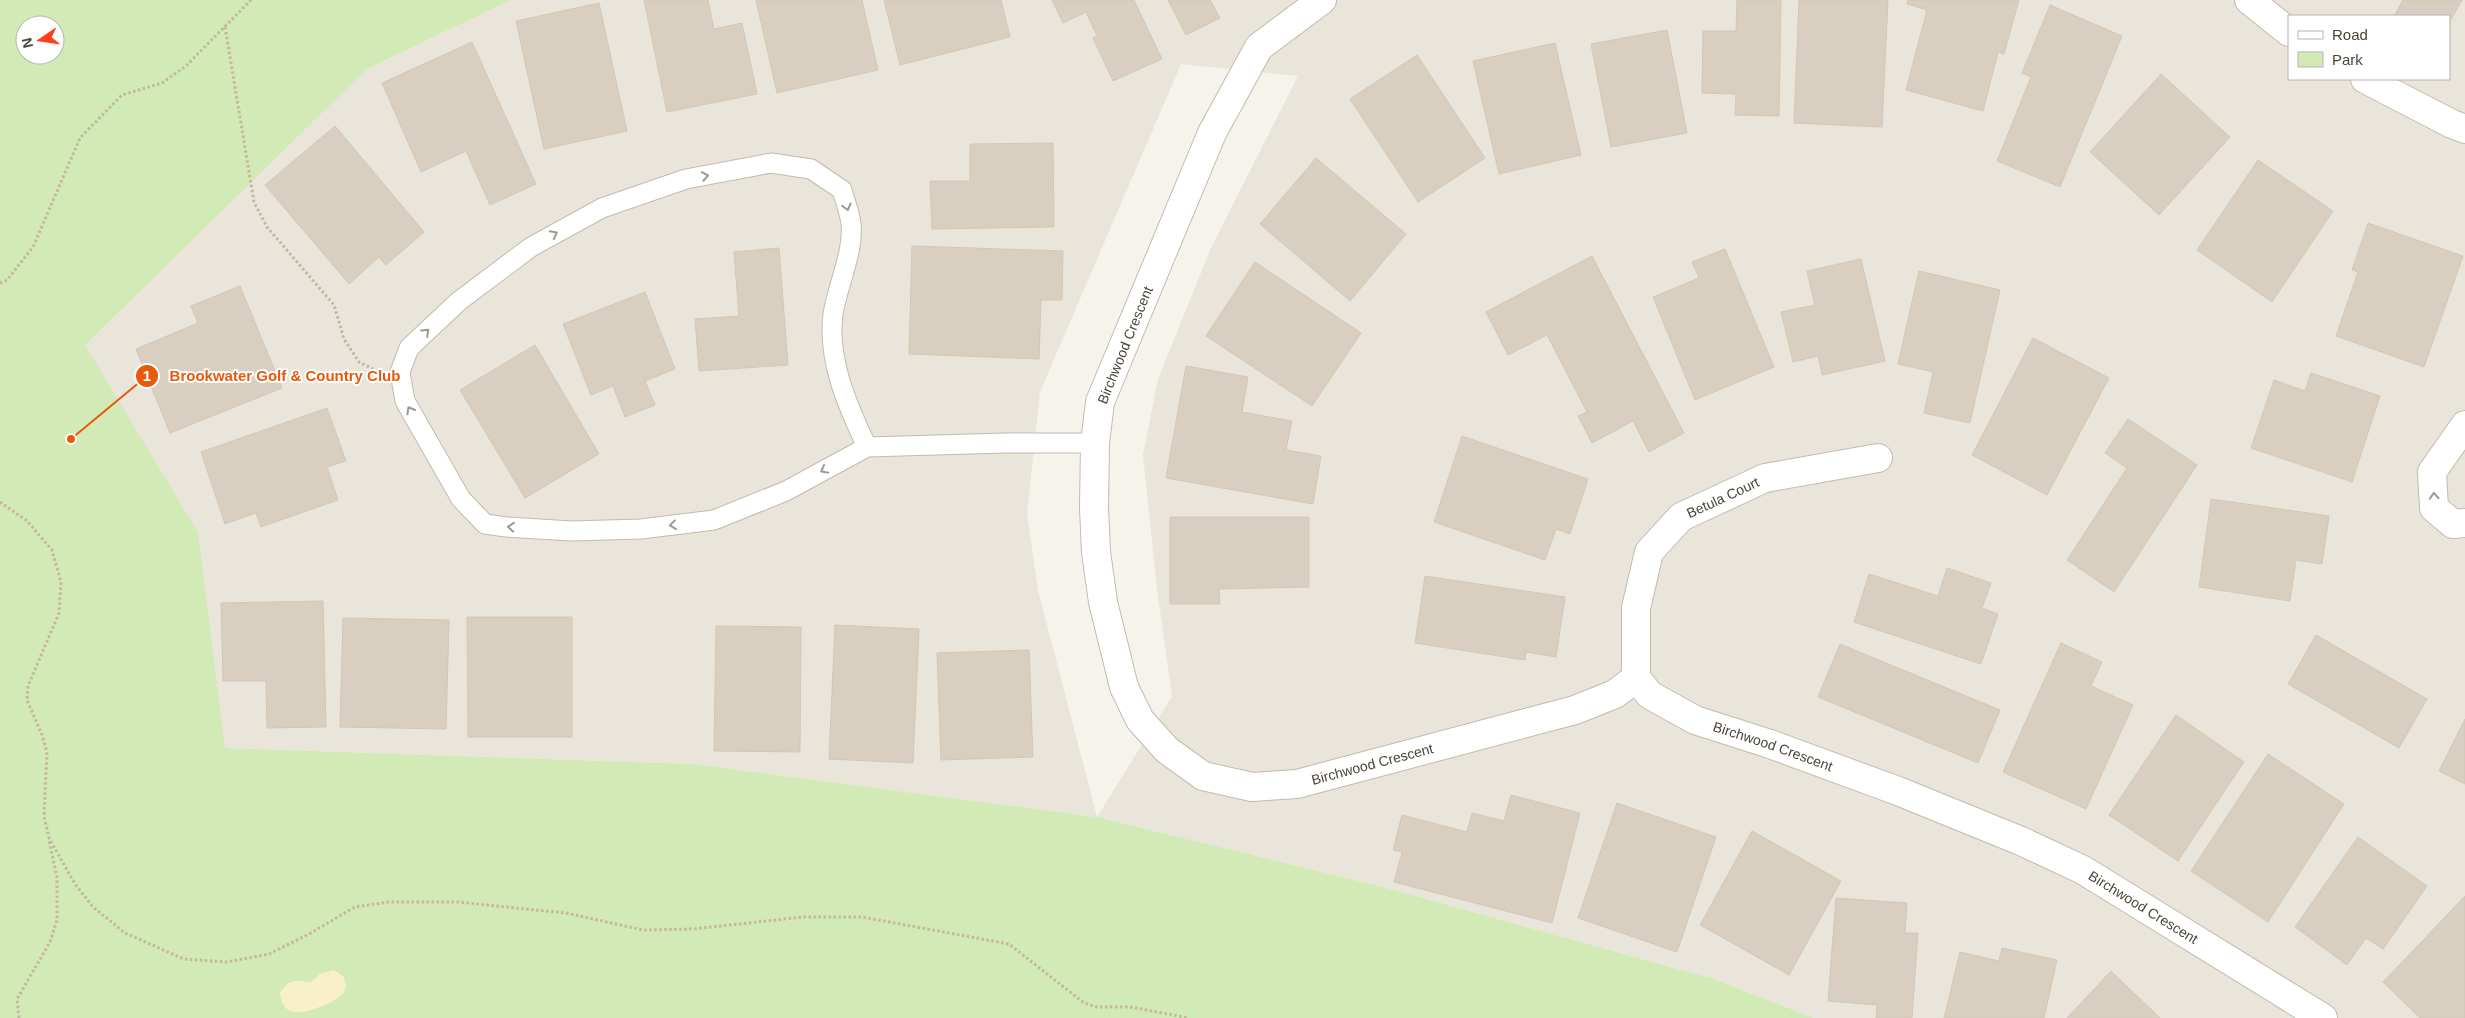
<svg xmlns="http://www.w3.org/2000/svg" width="2465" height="1018" font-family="Helvetica,sans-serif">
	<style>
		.residential { fill: #eae5da; fill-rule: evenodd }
		.green { fill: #d2eab5; fill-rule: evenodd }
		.sand { fill: #f9efc9 }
		.building { fill: #d8cfc1; stroke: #d3c7b4 }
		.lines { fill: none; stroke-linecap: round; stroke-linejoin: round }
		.service-casing { stroke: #c2bbae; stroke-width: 21 }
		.minor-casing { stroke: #c2bbae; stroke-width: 30 }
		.path { stroke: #c4b79f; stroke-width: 3; stroke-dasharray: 2.5 2.5; stroke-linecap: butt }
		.service { stroke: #fff; stroke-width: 19 }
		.minor { stroke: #fff; stroke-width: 28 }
		.oneway { stroke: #9c9892 }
		.labels { text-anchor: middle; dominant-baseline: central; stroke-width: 4; stroke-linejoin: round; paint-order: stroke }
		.street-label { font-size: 14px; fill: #4b4439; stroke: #fff }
		.leader { fill: none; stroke: #e8590c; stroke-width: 2 }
		.callout-dot { fill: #e8590c; stroke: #fff; stroke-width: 2 }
		.mark-label { font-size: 15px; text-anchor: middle; font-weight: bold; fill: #fff }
		.callout-label { font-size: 15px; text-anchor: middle; font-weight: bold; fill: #e8590c; stroke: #fff; stroke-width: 4; stroke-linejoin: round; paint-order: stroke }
	</style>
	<rect width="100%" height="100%" fill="#f6f3ec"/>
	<path class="residential" d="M 511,0 L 2465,0 L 2465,1018 L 1814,1018 L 1714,979 L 1387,888 L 1097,817 L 693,764 L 224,748 L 198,532 L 84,345 L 367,69 ZM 2289,16 L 2449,16 L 2449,79 L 2289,79 ZM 1181,64 L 1298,76 L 1211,248 L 1158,379 L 1143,455 L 1157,589 L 1172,696 L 1097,817 L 1038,590 L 1027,514 L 1040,392 Z"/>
	<path class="green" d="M 0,0 L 511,0 L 367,69 L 85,345 L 198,532 L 225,748 L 693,764 L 1097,817 L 1387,888 L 1714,979 L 1814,1018 L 0,1018 ZM 25,25 L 55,25 L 55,55 L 25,55 Z"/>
	<path class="sand" d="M 334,970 L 344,977 C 345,982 347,987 344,992 C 338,1002 304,1015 293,1012 C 284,1010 281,1001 280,993 C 289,978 296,981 311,982 L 320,974 Z"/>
	<path class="building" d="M 644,0 L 708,0 L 714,29 L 742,23 L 757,94 L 667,112 Z
		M 756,0 L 862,0 L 878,70 L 777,93 Z
		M 884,0 L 1001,0 L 1010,37 L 900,65 Z
		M 1052,0 L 1134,0 L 1162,59 L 1113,81 L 1093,38 L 1097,36 L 1086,12 L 1063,23 Z
		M 1168,0 L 1210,0 L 1220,18 L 1186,35 Z
		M 1737,0 L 1781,0 L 1779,116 L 1735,115 L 1736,94 L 1702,93 L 1703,31 L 1736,31 Z
		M 1799,0 L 1888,0 L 1882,127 L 1794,123 Z
		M 1908,0 L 2019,0 L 2004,54 L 1998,52 L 1983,111 L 1906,90 L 1927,10 L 1907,4 Z
		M 2403,0 L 2462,0 L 2449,23 L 2449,16 L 2394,16 Z
		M 599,3 L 627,131 L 544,149 L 516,21 Z
		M 2050,5 L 2122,36 L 2060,187 L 1997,161 L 2031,77 L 2022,73 Z
		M 1667,30 L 1687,133 L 1611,147 L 1591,44 Z
		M 472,42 L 536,184 L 490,205 L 466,151 L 421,172 L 382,83 Z
		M 1555,43 L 1581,155 L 1499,174 L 1473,61 Z
		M 1417,55 L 1485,158 L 1418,202 L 1350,99 Z
		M 2161,74 L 2230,137 L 2159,215 L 2090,152 Z
		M 335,126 L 424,232 L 386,265 L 379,257 L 349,284 L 265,185 Z
		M 1053,143 L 1054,227 L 932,229 L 930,181 L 970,181 L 970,144 Z
		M 1316,158 L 1406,234 L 1350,301 L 1260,224 Z
		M 2258,160 L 2333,211 L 2272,302 L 2197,250 Z
		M 2368,223 L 2463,256 L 2424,367 L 2336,336 L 2358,272 L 2352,270 Z
		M 912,246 L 1063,251 L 1062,300 L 1041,300 L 1039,359 L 909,354 Z
		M 779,248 L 788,365 L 699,371 L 695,319 L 739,316 L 734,252 Z
		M 1725,249 L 1774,367 L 1695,400 L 1653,297 L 1699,278 L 1692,262 Z
		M 1592,256 L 1684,433 L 1649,452 L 1633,421 L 1592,443 L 1578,416 L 1587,412 L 1547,335 L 1508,355 L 1486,312 Z
		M 1861,259 L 1885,361 L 1822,375 L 1818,356 L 1793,362 L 1781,312 L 1815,305 L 1807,271 Z
		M 1255,262 L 1361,333 L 1312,406 L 1206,336 Z
		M 1919,271 L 2000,290 L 1970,423 L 1924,413 L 1933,372 L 1898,364 Z
		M 240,286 L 282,388 L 170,433 L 136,349 L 198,323 L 191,306 Z
		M 645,292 L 675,369 L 645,381 L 655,405 L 625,417 L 613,386 L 591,395 L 563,324 Z
		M 2033,338 L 2109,378 L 2047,495 L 1972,455 Z
		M 535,345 L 599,454 L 525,498 L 460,390 Z
		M 1186,366 L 1248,377 L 1242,412 L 1292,421 L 1286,450 L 1321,456 L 1313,504 L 1166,478 Z
		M 2311,373 L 2380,396 L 2352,482 L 2251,448 L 2274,380 L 2305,391 Z
		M 327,408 L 346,461 L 327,467 L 338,500 L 261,527 L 256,513 L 225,524 L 201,452 Z
		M 2128,419 L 2197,465 L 2114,592 L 2067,560 L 2127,468 L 2105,453 Z
		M 1462,436 L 1588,479 L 1570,534 L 1556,529 L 1545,560 L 1434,522 Z
		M 2211,499 L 2329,516 L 2322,564 L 2296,560 L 2290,601 L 2199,587 Z
		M 1170,517 L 1309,517 L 1309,587 L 1219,589 L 1220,604 L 1170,604 Z
		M 1947,568 L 1991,583 L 1982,608 L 1998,614 L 1981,664 L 1854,622 L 1869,574 L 1938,596 Z
		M 1425,576 L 1565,597 L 1556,657 L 1526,652 L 1525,660 L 1415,643 Z
		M 323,601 L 326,727 L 267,728 L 266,681 L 223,681 L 221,603 Z
		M 467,617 L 572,617 L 572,737 L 468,737 Z
		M 343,618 L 449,620 L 446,729 L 340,727 Z
		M 835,625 L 919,629 L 913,763 L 829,759 Z
		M 716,626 L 801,627 L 800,752 L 714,751 Z
		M 2316,635 L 2427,699 L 2399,748 L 2288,684 Z
		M 2061,643 L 2102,662 L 2091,686 L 2133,705 L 2086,809 L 2003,772 Z
		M 1840,644 L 2000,710 L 1978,763 L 1818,697 Z
		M 1029,650 L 1033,757 L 941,760 L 937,653 Z
		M 2176,715 L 2244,762 L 2178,861 L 2109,815 Z
		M 2465,719 L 2465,784 L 2439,771 Z
		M 2268,754 L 2344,804 L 2268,922 L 2191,871 Z
		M 1511,795 L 1580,813 L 1552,923 L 1394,882 L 1402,852 L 1393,850 L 1402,815 L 1467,832 L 1472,813 L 1504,821 Z
		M 1617,803 L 1716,837 L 1677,952 L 1578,918 Z
		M 1752,831 L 1841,881 L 1789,975 L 1700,925 Z
		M 2358,837 L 2427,886 L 2383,949 L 2366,938 L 2347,965 L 2295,927 Z
		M 2465,896 L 2465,1018 L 2420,1018 L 2383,982 Z
		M 1836,898 L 1907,903 L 1905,933 L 1918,933 L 1912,1018 L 1876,1018 L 1877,1005 L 1828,1001 Z
		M 2002,948 L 2057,960 L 2044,1018 L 1944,1018 L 1960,952 L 1999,961 Z
		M 2111,971 L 2160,1018 L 2067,1018 Z"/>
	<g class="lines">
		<g class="service-casing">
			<path id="service" d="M 867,447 C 848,407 827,360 833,314 C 837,287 854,252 851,224 C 850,213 845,201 842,190 L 811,169 L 771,163 L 686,179 L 602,208 L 531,247 L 459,301 L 409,348 L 400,372 L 405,401 L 461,499 L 485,524 L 506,527 L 572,531 L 641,529 L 714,520 L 786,491 L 867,447 L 1005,443 L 1095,443"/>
		</g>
		<g class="minor-casing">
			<g id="minor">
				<path id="s1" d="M 1322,0 L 1259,47 L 1212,133 L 1100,402 L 1095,443 L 1094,508 L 1096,552 L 1103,602 L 1124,687 L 1140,720 L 1167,750 L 1203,776 L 1252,787 L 1297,784 L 1575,710 L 1615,694 L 1636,678 L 1650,695 L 1695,720 L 1770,744 L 1898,791 L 2021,841 L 2083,870 L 2323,1018"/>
				<path d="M 2249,0 L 2289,32"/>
				<path d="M 2365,79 L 2452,124 L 2465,129"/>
				<path d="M 2465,425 L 2432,472 L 2434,508 L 2453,524 L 2465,523"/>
				<path id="s2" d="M 1636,678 L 1636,608 L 1649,552 L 1681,517 L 1765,478 L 1878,458"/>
			</g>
		</g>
		<path class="path" d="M 225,27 L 254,202 L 267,227 L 334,305 L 344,339 L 359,362 L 373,369
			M 0,283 L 7,280 L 33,247 L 80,138 L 122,95 L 162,83 L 186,66 L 251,0
			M 0,502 L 27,521 L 52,550 L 61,582 L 59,613 L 28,686 L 27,700 L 42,735 L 47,752 L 44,816 L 49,838 L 75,884 L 93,907 L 125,933 L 184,959 L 227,962 L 269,954 L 309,934 L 355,907 L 389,902 L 458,902 L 566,913 L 643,930 L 693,929 L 803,917 L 862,917 L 1009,944 L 1084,1003 L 1097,1007 L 1130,1007 L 1189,1018
			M 19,1018 L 17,999 L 50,942 L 57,920 L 57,877 L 49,841"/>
		<use href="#service" class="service"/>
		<use href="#minor" class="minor"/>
	</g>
	<defs><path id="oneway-chevron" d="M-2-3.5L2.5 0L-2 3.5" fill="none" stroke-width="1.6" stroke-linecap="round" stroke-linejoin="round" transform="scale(1.25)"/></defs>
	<g class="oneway">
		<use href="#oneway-chevron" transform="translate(705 176) rotate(-11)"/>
		<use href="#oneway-chevron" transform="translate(847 207) rotate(75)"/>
		<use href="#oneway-chevron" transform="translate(554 234) rotate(-28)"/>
		<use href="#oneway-chevron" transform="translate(426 332) rotate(-43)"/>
		<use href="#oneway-chevron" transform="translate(410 410) rotate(-120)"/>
		<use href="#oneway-chevron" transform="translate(824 470) rotate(151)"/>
		<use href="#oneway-chevron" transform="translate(2434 496) rotate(-93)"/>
		<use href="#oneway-chevron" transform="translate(673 525) rotate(173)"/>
		<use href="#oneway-chevron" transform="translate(511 527) rotate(-175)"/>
	</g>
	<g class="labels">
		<g class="street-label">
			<text transform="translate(1125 345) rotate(-68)">Birchwood Crescent</text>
			<text stroke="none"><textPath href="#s2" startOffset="221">Betula Court</textPath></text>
			<text stroke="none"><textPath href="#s1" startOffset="1486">Birchwood Crescent</textPath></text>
			<text stroke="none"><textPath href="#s1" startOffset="1051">Birchwood Crescent</textPath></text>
			<text stroke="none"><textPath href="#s1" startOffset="1891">Birchwood Crescent</textPath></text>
		</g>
	</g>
	<path class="leader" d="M71 439L147 376"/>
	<g class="callout-dot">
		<circle cx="71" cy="439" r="5"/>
		<circle cx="147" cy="376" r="12"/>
	</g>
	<g class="mark-label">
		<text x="147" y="381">1</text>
	</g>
	<g class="callout-label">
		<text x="285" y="381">Brookwater Golf &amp; Country Club</text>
	</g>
	<rect x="2288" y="15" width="162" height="65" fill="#ffffff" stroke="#b7b4b0"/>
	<rect x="2298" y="31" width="25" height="8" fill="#ffffff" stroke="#b7b4b0"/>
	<text x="2332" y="40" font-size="15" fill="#4b4439">Road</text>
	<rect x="2298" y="52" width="25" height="15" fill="#d2eab5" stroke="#b7b4b0"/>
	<text x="2332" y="65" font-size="15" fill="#4b4439">Park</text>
	<g transform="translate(40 40) rotate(257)"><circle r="24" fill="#ffffff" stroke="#b7b4b0"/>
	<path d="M0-4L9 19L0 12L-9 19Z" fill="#fc3f1d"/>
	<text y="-8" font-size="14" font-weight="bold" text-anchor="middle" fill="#4b4439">N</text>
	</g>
</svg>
